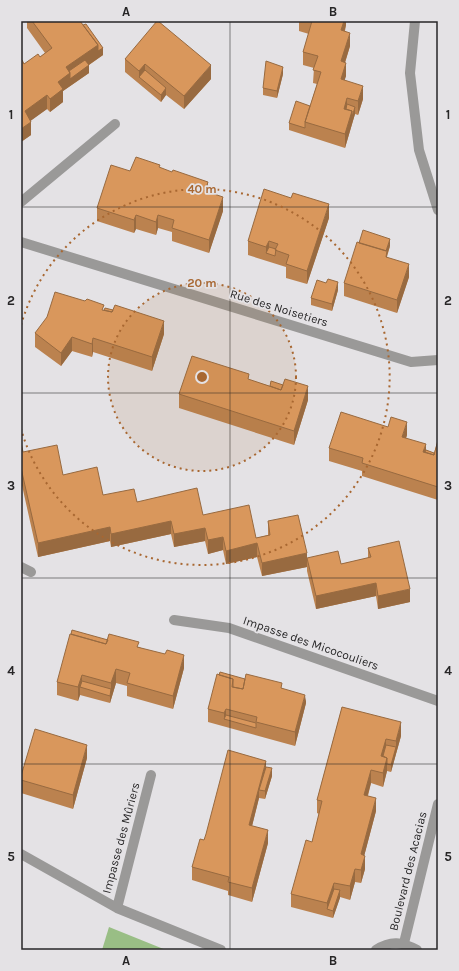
<svg xmlns="http://www.w3.org/2000/svg" width="459" height="971" font-family="Karla,sans-serif">
	<style>
		.green { fill: #99be85 }
		.lines { fill: none; stroke-linecap: round; stroke-linejoin: round }
		.street { stroke: #9a9998; stroke-width: 10 }
		.wall { fill: #bb824f }
		.shaded-wall { fill: #986a40 }
		.building { fill: #d9975c; stroke: #986a40 }
		.grid { fill: none; stroke: #272627; stroke-width: 1; stroke-opacity: 0.55 }
		.ring { fill: none; stroke: #a86731; stroke-width: 2; stroke-dasharray: 2 4 }
		.labels { text-anchor: middle; dominant-baseline: central; stroke-width: 3.5; stroke-linejoin: round; paint-order: stroke }
		.street-label { font-size: 12px; fill: #272627; stroke: #e4e2e5 }
		.centre { fill: #a86731; stroke: #e4e2e5; stroke-width: 2 }
		.ring-label { font-size: 12px; text-anchor: middle; font-weight: bold; fill: #a86731; stroke: #e4e2e5; stroke-width: 3.5; stroke-linejoin: round; paint-order: stroke }
		.neatline { fill: none; stroke: #272627; stroke-width: 1.5 }
		.grid-label { font-size: 13px; text-anchor: middle; font-weight: bold; fill: #272627 }
	</style>
	<rect width="100%" height="100%" fill="#e4e2e5"/>
	<path class="green" d="M 109,927 L 166,950 L 102,950 Z"/>
	<g class="lines">
		<path class="street" d="M 415,21 L 410,73 L 419,150 L 438,210
			M 21,202 L 115,124
			M 21,242 L 411,362 L 438,360
			M 21,567 L 31,572
			M 174,620 L 229,628 L 438,701
			M 21,854 L 117,908 L 221,950
			M 117,908 L 151,775
			M 404,943 L 438,804
			M 376,950 C 391,940 402,942 417,950"/>
	</g>
	<path class="wall" d="M 27,21 L 80,21 L 103,55 L 89,65 L 89,73 L 63,91 L 63,102 L 50,112 L 47,109 L 31,120 L 31,135 L 21,142 L 21,60 L 24,64 L 40,57 L 45,53 L 27,28 Z
		M 299,21 L 346,21 L 346,25 L 345,31 L 350,46 L 345,63 L 346,76 L 344,80 L 363,99 L 358,115 L 355,114 L 345,148 L 289,130 L 289,123 L 310,106 L 317,84 L 313,83 L 314,68 L 303,65 L 303,52 L 309,34 L 299,31 Z
		M 125,59 L 211,79 L 184,109 L 166,95 L 161,102 L 125,72 Z
		M 283,74 L 277,98 L 263,95 L 263,88 Z
		M 160,168 L 208,192 L 223,211 L 209,253 L 172,241 L 172,232 L 158,228 L 156,235 L 136,229 L 134,233 L 97,221 L 97,208 L 130,171 Z
		M 329,218 L 307,284 L 286,278 L 286,267 L 248,255 L 248,241 Z
		M 390,246 L 387,257 L 409,277 L 397,313 L 344,296 L 344,283 Z
		M 338,290 L 332,311 L 311,305 L 311,298 Z
		M 104,310 L 164,334 L 152,371 L 93,352 L 92,357 L 72,351 L 61,366 L 35,347 L 35,333 Z
		M 249,380 L 270,386 L 283,385 L 308,400 L 294,445 L 179,408 L 179,394 Z
		M 407,435 L 406,438 L 426,450 L 434,453 L 438,440 L 438,500 L 362,476 L 362,471 L 329,461 L 329,448 Z
		M 21,442 L 23,452 L 63,475 L 103,495 L 203,515 L 256,538 L 268,535 L 268,521 L 307,558 L 341,564 L 368,558 L 368,548 L 410,602 L 378,609 L 376,596 L 316,609 L 307,571 L 307,567 L 262,576 L 257,557 L 226,564 L 223,550 L 208,554 L 205,541 L 174,547 L 171,534 L 111,547 L 110,541 L 38,557 L 21,481 Z
		M 108,640 L 139,647 L 184,668 L 173,709 L 127,696 L 127,686 L 116,683 L 110,703 L 80,695 L 78,701 L 57,695 L 57,682 Z
		M 219,675 L 245,679 L 282,688 L 306,703 L 295,746 L 208,722 L 208,709 Z
		M 342,707 L 401,736 L 391,772 L 387,771 L 383,787 L 371,783 L 368,796 L 376,811 L 364,856 L 365,869 L 361,883 L 355,882 L 350,900 L 340,897 L 333,918 L 291,907 L 291,894 L 312,842 L 319,814 L 317,813 L 317,800 Z
		M 87,758 L 73,809 L 21,793 L 21,776 Z
		M 266,767 L 272,776 L 265,799 L 259,798 L 252,826 L 268,843 L 252,902 L 228,895 L 228,891 L 192,880 L 192,867 L 204,840 Z"/>
	<path class="shaded-wall" d="M 344,21 L 346,21 L 346,25 L 341,43 L 341,30 Z
		M 350,33 L 350,46 L 341,75 L 341,61 Z
		M 98,45 L 103,48 L 103,55 L 70,78 L 89,65 L 89,73 L 63,91 L 63,102 L 50,112 L 50,99 L 66,67 Z
		M 346,63 L 346,76 L 341,92 L 341,79 Z
		M 145,64 L 145,77 L 139,77 L 139,71 Z
		M 211,65 L 211,79 L 184,109 L 184,96 Z
		M 283,67 L 283,74 L 277,98 L 277,91 Z
		M 363,86 L 363,99 L 358,115 L 358,101 Z
		M 166,88 L 166,95 L 161,102 L 161,95 Z
		M 47,95 L 47,109 L 25,125 L 25,111 Z
		M 347,98 L 347,111 L 344,109 Z
		M 355,107 L 355,114 L 352,124 L 352,117 Z
		M 352,111 L 352,124 L 345,148 L 345,134 Z
		M 31,122 L 31,135 L 21,142 L 21,129 Z
		M 208,182 L 208,195 L 205,191 Z
		M 223,197 L 223,211 L 209,253 L 209,240 Z
		M 329,204 L 329,218 L 307,284 L 307,271 Z
		M 136,215 L 136,229 L 134,233 L 134,220 Z
		M 158,215 L 158,228 L 156,235 L 156,222 Z
		M 390,239 L 390,246 L 387,255 L 387,265 L 384,256 Z
		M 269,241 L 269,254 L 266,253 L 266,247 Z
		M 409,264 L 409,277 L 397,313 L 397,300 Z
		M 338,282 L 338,290 L 332,311 L 332,304 Z
		M 164,321 L 164,334 L 152,371 L 152,357 Z
		M 72,337 L 72,351 L 61,366 L 61,353 Z
		M 93,338 L 93,352 L 92,357 L 92,344 Z
		M 308,386 L 308,400 L 294,445 L 294,431 Z
		M 407,422 L 407,435 L 402,450 L 402,437 Z
		M 426,444 L 426,458 L 423,452 Z
		M 171,521 L 171,534 L 111,547 L 111,534 Z
		M 110,527 L 110,541 L 38,557 L 38,543 Z
		M 205,528 L 205,541 L 174,547 L 174,534 Z
		M 223,537 L 223,550 L 208,554 L 208,540 Z
		M 257,543 L 257,557 L 226,564 L 226,551 Z
		M 307,553 L 307,567 L 262,576 L 262,563 Z
		M 376,583 L 376,596 L 316,609 L 316,596 Z
		M 410,589 L 410,602 L 378,609 L 378,596 Z
		M 184,655 L 184,668 L 173,709 L 173,696 Z
		M 116,669 L 116,683 L 110,703 L 110,696 L 111,689 L 111,683 Z
		M 82,675 L 82,688 L 80,687 L 80,695 L 78,701 L 78,687 Z
		M 305,695 L 305,701 L 306,696 L 306,703 L 295,746 L 295,732 Z
		M 226,709 L 226,720 L 224,719 L 224,727 L 224,713 Z
		M 401,722 L 401,736 L 391,772 L 391,765 L 396,747 L 396,741 Z
		M 386,739 L 386,752 L 383,763 L 381,756 Z
		M 87,745 L 87,758 L 73,809 L 73,795 Z
		M 387,758 L 387,771 L 383,787 L 383,773 Z
		M 266,761 L 266,774 L 259,790 L 259,798 L 249,838 L 249,825 Z
		M 272,768 L 272,776 L 265,799 L 265,791 Z
		M 371,770 L 371,783 L 364,808 L 364,795 Z
		M 376,798 L 376,811 L 361,868 L 361,854 Z
		M 268,830 L 268,843 L 252,902 L 252,888 Z
		M 365,856 L 365,869 L 361,883 L 361,870 Z
		M 355,869 L 355,882 L 350,900 L 350,886 Z
		M 334,883 L 334,896 L 327,909 L 327,903 Z
		M 340,890 L 340,898 L 333,918 L 333,911 Z"/>
	<path class="building" d="M 32,21 L 80,21 L 98,45 L 66,67 L 70,73 L 58,82 L 63,89 L 50,99 L 47,95 L 25,111 L 31,122 L 21,129 L 21,60 L 22,60 L 24,64 L 38,54 L 40,57 L 52,48 Z
		M 157,21 L 158,21 L 211,65 L 184,96 L 145,64 L 139,71 L 125,59 Z
		M 311,21 L 344,21 L 341,30 L 350,33 L 341,61 L 346,63 L 341,79 L 363,86 L 358,101 L 347,98 L 344,109 L 352,111 L 345,134 L 305,122 L 321,72 L 313,70 L 318,56 L 303,52 L 312,21 Z
		M 86,24 L 103,48 L 98,51 L 98,45 L 83,25 Z
		M 85,60 L 89,65 L 70,79 L 70,73 L 69,71 Z
		M 266,61 L 283,67 L 277,91 L 263,88 Z
		M 145,70 L 166,88 L 161,95 L 139,77 Z
		M 296,101 L 310,106 L 305,122 L 305,128 L 289,123 Z
		M 347,104 L 355,107 L 352,117 L 352,111 L 346,109 Z
		M 136,157 L 160,165 L 159,167 L 172,172 L 173,170 L 208,182 L 205,191 L 223,197 L 209,240 L 172,228 L 174,220 L 158,215 L 156,222 L 136,215 L 134,220 L 97,208 L 111,165 L 130,171 Z
		M 264,189 L 291,198 L 293,193 L 329,204 L 307,271 L 286,264 L 289,255 L 275,250 L 278,244 L 269,241 L 266,247 L 248,241 Z
		M 363,230 L 390,239 L 386,251 L 359,243 Z
		M 357,242 L 387,251 L 386,257 L 409,264 L 397,300 L 344,283 Z
		M 269,247 L 276,249 L 275,256 L 266,253 Z
		M 328,279 L 338,282 L 332,304 L 311,298 L 317,280 L 326,283 Z
		M 55,292 L 85,301 L 87,299 L 104,305 L 102,310 L 112,312 L 115,305 L 164,321 L 152,357 L 93,338 L 92,344 L 72,337 L 61,353 L 35,333 L 47,317 Z
		M 105,308 L 113,310 L 112,312 L 104,310 Z
		M 192,356 L 249,374 L 248,379 L 281,390 L 285,379 L 308,386 L 294,431 L 179,394 Z
		M 271,381 L 283,385 L 281,390 L 270,386 Z
		M 341,412 L 388,427 L 391,417 L 407,422 L 402,437 L 426,444 L 423,452 L 434,455 L 438,440 L 438,487 L 362,463 L 363,458 L 329,448 Z
		M 21,442 L 23,452 L 57,445 L 63,475 L 97,467 L 103,495 L 134,489 L 137,502 L 197,488 L 203,515 L 249,505 L 256,538 L 270,535 L 268,521 L 298,515 L 307,553 L 262,563 L 257,543 L 226,551 L 223,537 L 208,540 L 205,528 L 174,534 L 171,521 L 111,534 L 110,527 L 38,543 L 21,468 Z
		M 426,450 L 434,453 L 434,455 L 425,452 Z
		M 399,541 L 410,589 L 378,596 L 376,583 L 316,596 L 307,558 L 338,551 L 341,564 L 371,557 L 368,548 Z
		M 72,630 L 108,640 L 106,644 L 71,634 Z
		M 70,634 L 106,644 L 109,634 L 139,642 L 137,647 L 165,654 L 167,650 L 184,655 L 173,696 L 127,683 L 130,673 L 116,669 L 111,683 L 82,675 L 78,687 L 57,682 Z
		M 220,672 L 245,679 L 243,689 L 233,687 L 233,679 L 219,675 Z
		M 217,674 L 233,679 L 232,687 L 243,689 L 246,674 L 282,683 L 281,688 L 305,695 L 295,732 L 256,722 L 257,717 L 226,709 L 224,713 L 208,709 Z
		M 82,681 L 111,689 L 110,696 L 80,687 Z
		M 342,707 L 401,722 L 396,741 L 386,739 L 381,756 L 387,758 L 383,773 L 371,770 L 364,795 L 376,798 L 361,854 L 365,856 L 361,870 L 355,869 L 350,886 L 334,883 L 327,903 L 291,894 L 306,840 L 312,842 L 322,801 L 317,800 Z
		M 226,715 L 256,723 L 256,728 L 224,719 Z
		M 35,729 L 87,745 L 73,795 L 21,780 L 21,776 Z
		M 386,745 L 396,747 L 391,765 L 387,764 L 387,758 L 383,756 Z
		M 228,750 L 266,761 L 249,825 L 268,830 L 252,888 L 228,882 L 229,877 L 192,867 L 200,839 L 204,840 L 206,834 Z
		M 266,767 L 272,768 L 265,791 L 259,790 Z
		M 334,889 L 340,890 L 333,911 L 327,909 Z"/>
	<path class="grid" d="M 230,21 L 230,950M 21,207 L 438,207M 21,393 L 438,393M 21,578 L 438,578M 21,764 L 438,764"/>
	<circle cx="202" cy="377" r="94" fill="#a86731" fill-opacity=".12"/>
	<g class="ring">
		<circle cx="202" cy="377" r="94"/>
		<path d="M21 325A188 188 0 1 1 21 429"/>
	</g>
	<g class="labels">
		<g class="street-label">
			<text transform="translate(279 308) rotate(17)">Rue des Noisetiers</text>
			<text transform="translate(311 643) rotate(19)">Impasse des Micocouliers</text>
			<text transform="translate(121 838) rotate(-75)">Impasse des Mûriers</text>
			<text transform="translate(408 871) rotate(-76)">Boulevard des Acacias</text>
		</g>
	</g>
	<circle cx="202" cy="377" r="6" class="centre"/>
	<g class="ring-label">
		<text x="202" y="193">40 m</text>
		<text x="202" y="287">20 m</text>
	</g>
	<rect width="459" height="971" fill="none" stroke="#e4e2e5" stroke-width="44"/>
	<rect x="22" y="22" width="415" height="927" class="neatline"/>
	<g class="grid-label">
		<text x="126" y="16">A</text>
		<text x="333" y="16">B</text>
		<text x="11" y="119">1</text>
		<text x="448" y="119">1</text>
		<text x="11" y="305">2</text>
		<text x="448" y="305">2</text>
		<text x="11" y="490">3</text>
		<text x="448" y="490">3</text>
		<text x="11" y="675">4</text>
		<text x="448" y="675">4</text>
		<text x="11" y="861">5</text>
		<text x="448" y="861">5</text>
		<text x="126" y="965">A</text>
		<text x="333" y="965">B</text>
	</g>
</svg>
